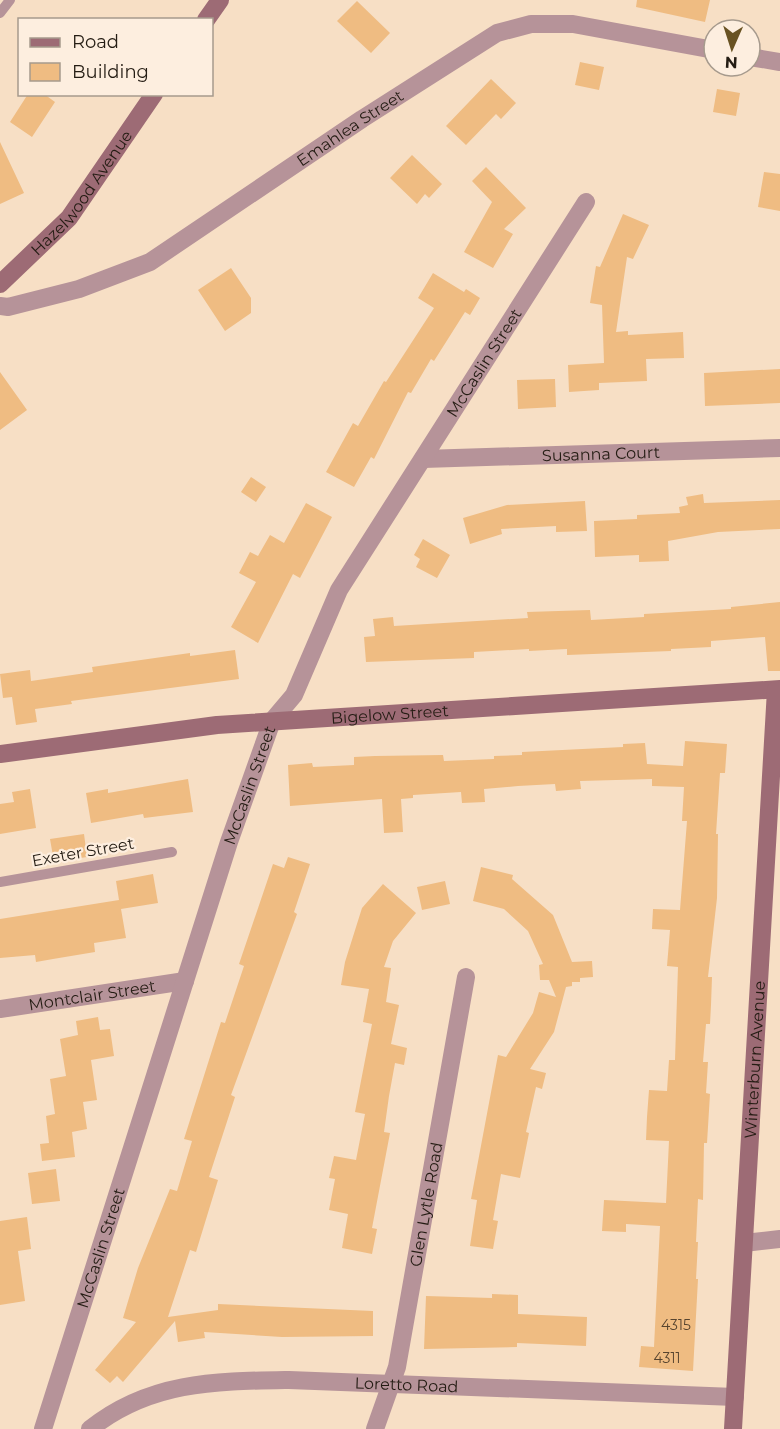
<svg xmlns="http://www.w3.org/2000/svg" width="780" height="1429" font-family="Montserrat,sans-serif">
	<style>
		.building { fill: #efbc82 }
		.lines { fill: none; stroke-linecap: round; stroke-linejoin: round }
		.lane { stroke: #b69399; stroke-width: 10 }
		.street { stroke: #b69399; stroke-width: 18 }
		.secondary { stroke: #9d6b75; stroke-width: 18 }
		.labels { text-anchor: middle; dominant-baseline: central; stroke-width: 4.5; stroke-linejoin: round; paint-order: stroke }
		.number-label { font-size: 14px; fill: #57442f }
		.street-label { font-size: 16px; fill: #241c13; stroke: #fdeedf }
	</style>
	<rect width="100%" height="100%" fill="#f7dfc5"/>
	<path class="building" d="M 637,0 L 710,0 L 705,22 L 636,7 Z
		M 357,1 L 390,33 L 371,53 L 337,21 Z
		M 580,62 L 604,67 L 599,90 L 575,85 Z
		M 491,79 L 516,103 L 501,119 L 496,114 L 466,145 L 446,126 Z
		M 717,89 L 740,93 L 736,116 L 713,112 Z
		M 28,94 L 44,94 L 55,102 L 32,137 L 10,122 Z
		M 0,142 L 24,193 L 0,204 Z
		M 412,155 L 442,184 L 429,198 L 425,194 L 417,204 L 390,178 Z
		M 486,167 L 526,208 L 504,229 L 513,234 L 493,268 L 464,252 L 492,202 L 472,181 Z
		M 764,172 L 780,174 L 780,211 L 758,207 Z
		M 623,214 L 649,225 L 633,259 L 627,257 L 616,332 L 628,331 L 628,335 L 683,332 L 684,358 L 646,359 L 647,381 L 599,383 L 599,390 L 569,392 L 568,365 L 604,363 L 602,305 L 590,303 L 596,266 L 600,267 Z
		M 231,268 L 251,298 L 251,313 L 225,331 L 198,290 Z
		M 433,273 L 464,292 L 466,289 L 480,298 L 470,315 L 465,312 L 434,361 L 431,359 L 411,393 L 408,392 L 374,459 L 371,457 L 354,487 L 326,472 L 353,423 L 358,426 L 384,381 L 386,382 L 434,308 L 418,298 Z
		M 780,369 L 780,403 L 705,406 L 704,373 Z
		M 0,372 L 27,410 L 0,430 Z
		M 555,379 L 556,407 L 518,409 L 517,380 Z
		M 251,477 L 266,487 L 256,502 L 241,492 Z
		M 703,494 L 704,503 L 780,500 L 780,529 L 718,532 L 668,541 L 669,561 L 639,562 L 639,555 L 595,557 L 594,521 L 637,519 L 637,515 L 680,513 L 679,507 L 688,505 L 686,497 Z
		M 585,501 L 587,531 L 556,532 L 556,526 L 501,529 L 502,534 L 470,544 L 463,518 L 507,505 Z
		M 306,503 L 332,517 L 300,578 L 293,574 L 258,643 L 231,627 L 256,582 L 239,573 L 250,552 L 258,556 L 270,535 L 284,543 Z
		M 423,539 L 450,555 L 437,578 L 416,567 L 420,559 L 414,555 Z
		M 780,602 L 780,671 L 768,671 L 765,637 L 711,641 L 711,647 L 671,649 L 671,651 L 567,655 L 567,649 L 529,651 L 529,649 L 474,652 L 474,658 L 366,662 L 364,637 L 375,636 L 373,619 L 393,617 L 394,626 L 528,618 L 527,612 L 590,610 L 591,620 L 644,617 L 644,614 L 731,609 L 731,607 Z
		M 235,650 L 239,679 L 71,701 L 72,704 L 35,709 L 37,722 L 16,725 L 12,697 L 3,698 L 0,674 L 30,670 L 31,681 L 93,672 L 92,667 L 190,653 L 190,656 Z
		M 685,741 L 727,744 L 725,773 L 720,773 L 716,834 L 718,834 L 717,898 L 708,977 L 712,977 L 711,1005 L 710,1024 L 706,1024 L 703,1062 L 708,1062 L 706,1093 L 710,1094 L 707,1143 L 704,1143 L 703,1200 L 698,1199 L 696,1242 L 698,1242 L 696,1279 L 698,1279 L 693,1371 L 639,1367 L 641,1346 L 654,1347 L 660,1226 L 626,1224 L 626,1232 L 602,1231 L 604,1200 L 666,1203 L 669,1141 L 646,1140 L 647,1117 L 649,1090 L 667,1091 L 669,1060 L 675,1060 L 678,967 L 667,966 L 670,930 L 652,929 L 653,909 L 680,910 L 687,821 L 682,821 L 684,787 L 652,786 L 652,779 L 580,781 L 581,789 L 556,791 L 555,784 L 518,786 L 484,789 L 485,802 L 462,803 L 461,792 L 413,795 L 413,798 L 401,799 L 403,832 L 384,833 L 382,799 L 290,806 L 288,765 L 312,763 L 313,767 L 354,765 L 354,757 L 375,756 L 443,755 L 444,761 L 494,759 L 494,756 L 522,755 L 522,752 L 623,747 L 623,744 L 645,743 L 647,764 L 683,766 Z
		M 188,779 L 193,812 L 144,818 L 143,814 L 91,823 L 86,793 L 108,789 L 108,793 Z
		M 30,789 L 36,828 L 0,834 L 0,804 L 14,802 L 12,792 Z
		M 84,834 L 87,857 L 54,862 L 50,839 Z
		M 288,857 L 310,864 L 294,912 L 297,914 L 231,1095 L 235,1097 L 209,1177 L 218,1180 L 196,1252 L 190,1250 L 168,1317 L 218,1310 L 218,1304 L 373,1311 L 373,1336 L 282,1337 L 204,1332 L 205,1338 L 178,1342 L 175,1321 L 123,1382 L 117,1376 L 110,1383 L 95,1370 L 136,1322 L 123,1318 L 138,1268 L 170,1189 L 177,1191 L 192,1141 L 184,1139 L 221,1022 L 225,1023 L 244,966 L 239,964 L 273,864 L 284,868 Z
		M 481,867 L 513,875 L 512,879 L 553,915 L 572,962 L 592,961 L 593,977 L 580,978 L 580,982 L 572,982 L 572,986 L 566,987 L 554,1032 L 530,1069 L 546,1073 L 542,1089 L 536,1087 L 526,1132 L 529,1133 L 520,1178 L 501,1174 L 493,1220 L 498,1221 L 493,1249 L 470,1246 L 477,1200 L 471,1199 L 498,1055 L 506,1057 L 533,1013 L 539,992 L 556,997 L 549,980 L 540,980 L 539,965 L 543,964 L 528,931 L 504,909 L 473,901 Z
		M 153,874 L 158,903 L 121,909 L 126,938 L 94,943 L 95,952 L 53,959 L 36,962 L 35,955 L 0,958 L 0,919 L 119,900 L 116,881 Z
		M 445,881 L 450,904 L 422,910 L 417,887 Z
		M 383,884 L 416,913 L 393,941 L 384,967 L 391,968 L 386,1002 L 399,1005 L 391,1044 L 407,1048 L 404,1065 L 395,1063 L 389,1096 L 384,1132 L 390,1133 L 372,1228 L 377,1229 L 372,1254 L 342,1248 L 348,1214 L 329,1210 L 335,1179 L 329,1178 L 334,1156 L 356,1160 L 364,1119 L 365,1114 L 355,1112 L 372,1024 L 363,1022 L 369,989 L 341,985 L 345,962 L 362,908 Z
		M 98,1017 L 100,1030 L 110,1029 L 114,1056 L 91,1060 L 97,1100 L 83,1102 L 87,1129 L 72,1132 L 75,1157 L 42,1161 L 40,1144 L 49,1143 L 46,1116 L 55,1114 L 50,1079 L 66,1076 L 60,1039 L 78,1035 L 76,1021 Z
		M 56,1169 L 60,1201 L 32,1204 L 28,1173 Z
		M 27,1217 L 31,1249 L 18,1251 L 25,1301 L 0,1305 L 0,1221 Z
		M 492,1294 L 518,1295 L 518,1314 L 587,1317 L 586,1346 L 517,1343 L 517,1347 L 424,1349 L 426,1296 L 492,1298 Z"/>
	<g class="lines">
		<path class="lane" d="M 0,13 L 10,0
			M 0,882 L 172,852"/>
		<g class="street">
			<path d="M 750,57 L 780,62"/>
			<path id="s1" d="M 0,306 L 8,307 L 79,289 L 150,262 L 362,119 L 497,33 L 531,24 L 573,24 L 714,50"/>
			<path id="s2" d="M 423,459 L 780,448"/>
			<path id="s3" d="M 0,1009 L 185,981"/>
			<path d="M 744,1243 L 780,1239"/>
			<path id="s4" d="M 43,1429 L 229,842 L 272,721 L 294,695 L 339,590 L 586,202"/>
			<path id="s5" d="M 90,1429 C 150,1381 216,1381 289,1380 L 735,1397"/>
			<path id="s6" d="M 375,1429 L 397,1367 L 466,977"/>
		</g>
		<g class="secondary">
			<path d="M 206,20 L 220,0"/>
			<path id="s7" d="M 0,284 L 69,218 L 154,94"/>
			<path id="s8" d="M 0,754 L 217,725 L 780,689"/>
			<path id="s9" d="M 733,1429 L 776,690"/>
		</g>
	</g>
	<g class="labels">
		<g class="number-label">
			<text x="676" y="1325">4315</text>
			<text x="667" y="1358">4311</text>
		</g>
		<g class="street-label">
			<text stroke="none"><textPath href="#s1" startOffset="398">Emahlea Street</textPath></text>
			<text stroke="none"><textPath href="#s7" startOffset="123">Hazelwood Avenue</textPath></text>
			<text stroke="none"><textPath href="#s4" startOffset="1162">McCaslin Street</textPath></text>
			<text stroke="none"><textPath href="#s2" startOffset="178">Susanna Court</textPath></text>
			<text stroke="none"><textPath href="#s8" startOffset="392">Bigelow Street</textPath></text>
			<text stroke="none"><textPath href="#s4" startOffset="676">McCaslin Street</textPath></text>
			<text transform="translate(83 852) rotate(-10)">Exeter Street</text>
			<text stroke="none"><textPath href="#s3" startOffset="93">Montclair Street</textPath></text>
			<text stroke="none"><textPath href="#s9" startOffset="370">Winterburn Avenue</textPath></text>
			<text stroke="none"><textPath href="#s6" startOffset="231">Glen Lytle Road</textPath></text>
			<text stroke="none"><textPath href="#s4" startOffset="190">McCaslin Street</textPath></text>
			<text stroke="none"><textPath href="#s5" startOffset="327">Loretto Road</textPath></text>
		</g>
	</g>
	<rect x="18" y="18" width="195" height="78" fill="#fdeedf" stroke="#a69a8d" stroke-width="1.5"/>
	<rect x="30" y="38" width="30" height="9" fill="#9d6b75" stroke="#a69a8d" stroke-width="1.5"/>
	<text x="72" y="48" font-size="18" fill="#241c13">Road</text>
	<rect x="30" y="63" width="30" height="18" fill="#efbc82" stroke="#a69a8d" stroke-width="1.5"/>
	<text x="72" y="78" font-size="18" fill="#241c13">Building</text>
	<g transform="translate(732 48) rotate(183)"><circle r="28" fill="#fdeedf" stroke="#a69a8d" stroke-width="1.5"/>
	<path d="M0-4.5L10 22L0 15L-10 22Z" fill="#695222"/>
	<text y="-9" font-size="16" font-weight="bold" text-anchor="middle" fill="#241c13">N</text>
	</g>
</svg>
